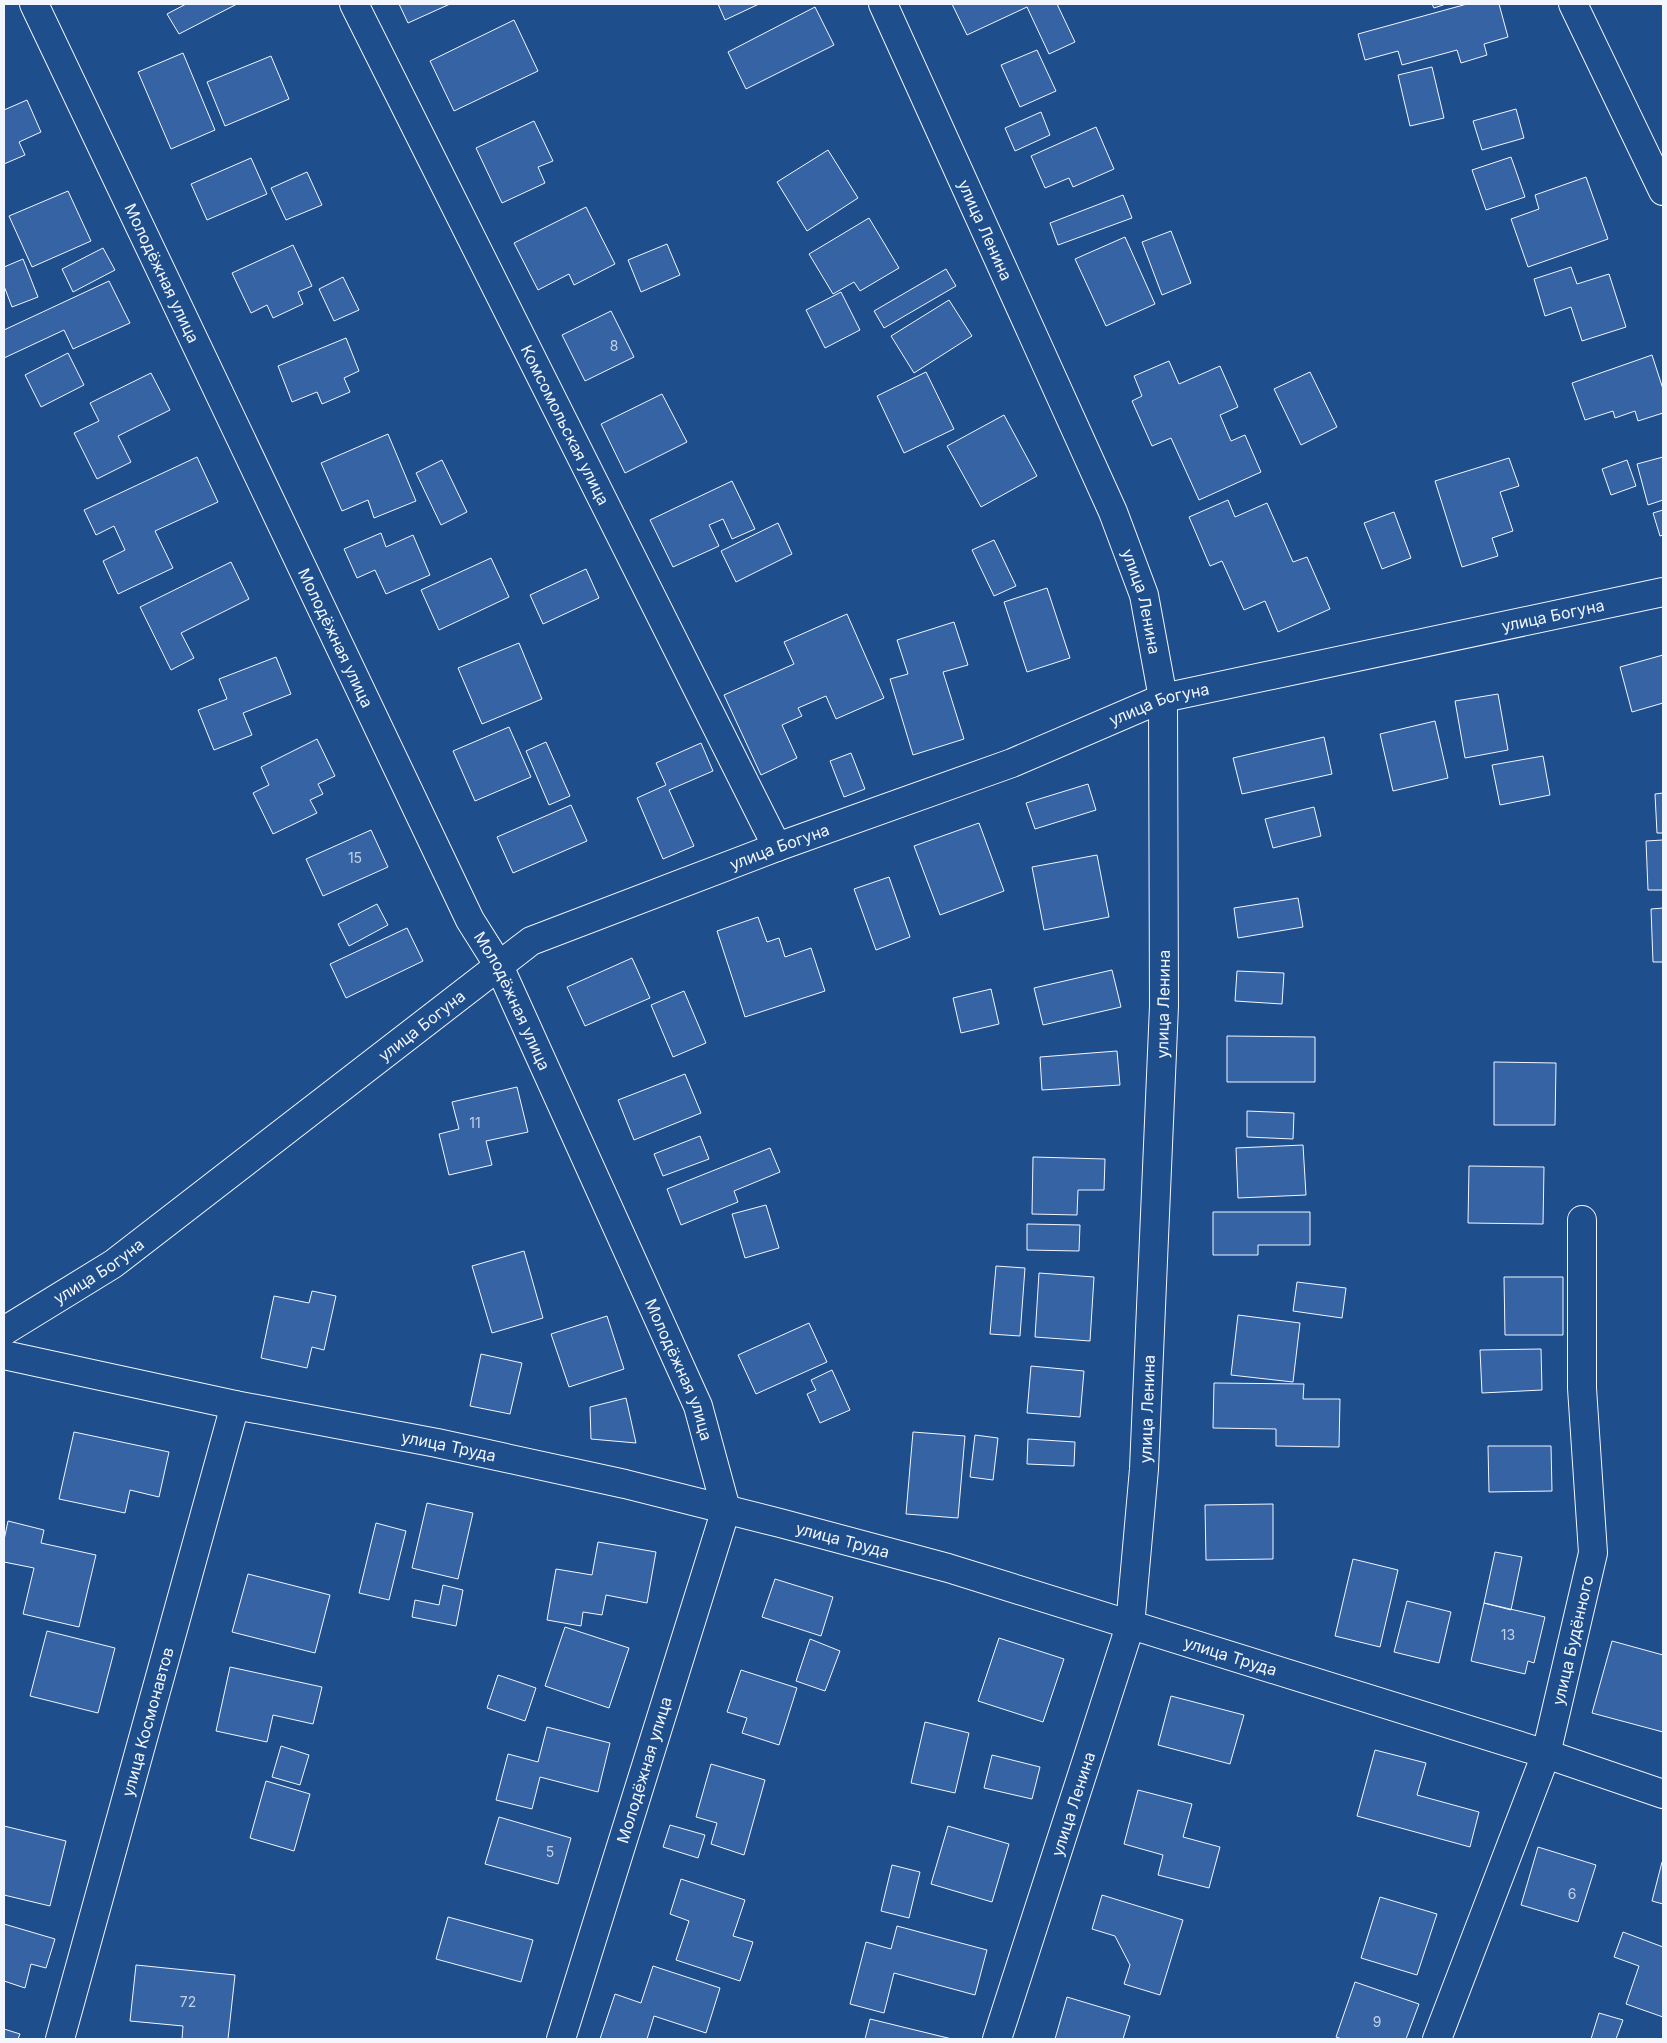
<svg xmlns="http://www.w3.org/2000/svg" width="1667" height="2043" font-family="Inter,sans-serif">
	<style>
		.building { fill: #3563a3; stroke: #f2f6ff }
		.lines { fill: none; stroke-linecap: round; stroke-linejoin: round }
		.street-casing { stroke: #f2f6ff; stroke-width: 30 }
		.secondary-casing { stroke: #f2f6ff; stroke-width: 30 }
		.street { stroke: #1f4e8c; stroke-width: 28 }
		.secondary { stroke: #1f4e8c; stroke-width: 28 }
		.labels { text-anchor: middle; dominant-baseline: central; stroke-width: 4; stroke-linejoin: round; paint-order: stroke }
		.number-label { font-size: 14px; fill: #c3d1e8 }
		.street-label { font-size: 16px; fill: #f2f6ff; stroke: #1f4e8c }
	</style>
	<rect width="100%" height="100%" fill="#1f4e8c"/>
	<path class="building" d="M 186,4 L 237,4 L 179,34 L 167,14 Z
		M 399,4 L 450,4 L 408,23 Z
		M 718,4 L 759,4 L 725,20 Z
		M 952,4 L 1057,4 L 1075,42 L 1049,54 L 1027,7 L 967,35 Z
		M 1432,4 L 1446,4 L 1434,8 Z
		M 1467,4 L 1499,4 L 1508,37 L 1484,44 L 1487,55 L 1461,63 L 1457,50 L 1402,65 L 1398,51 L 1365,60 L 1358,34 Z
		M 815,7 L 834,45 L 746,89 L 728,52 Z
		M 514,20 L 538,71 L 454,111 L 430,61 Z
		M 1037,50 L 1056,91 L 1020,107 L 1001,65 Z
		M 183,53 L 215,130 L 171,149 L 138,72 Z
		M 271,56 L 289,99 L 225,126 L 207,82 Z
		M 1432,67 L 1444,118 L 1410,126 L 1398,75 Z
		M 27,100 L 41,132 L 19,142 L 25,155 L 4,164 L 4,110 Z
		M 1516,109 L 1524,138 L 1482,150 L 1473,121 Z
		M 1041,112 L 1050,135 L 1015,151 L 1005,128 Z
		M 534,121 L 553,161 L 538,167 L 545,183 L 502,203 L 476,148 Z
		M 1096,127 L 1114,169 L 1073,187 L 1069,178 L 1045,188 L 1031,156 Z
		M 828,150 L 858,198 L 807,231 L 777,182 Z
		M 1511,157 L 1525,197 L 1486,210 L 1472,170 Z
		M 251,158 L 267,194 L 207,220 L 191,184 Z
		M 307,172 L 322,205 L 286,220 L 271,188 Z
		M 1586,177 L 1608,239 L 1528,267 L 1511,219 L 1539,209 L 1535,195 Z
		M 68,191 L 91,241 L 32,267 L 9,216 Z
		M 1123,195 L 1132,218 L 1058,245 L 1050,223 Z
		M 586,207 L 615,264 L 574,285 L 569,274 L 538,290 L 514,243 Z
		M 869,218 L 899,268 L 860,291 L 854,282 L 833,294 L 809,254 Z
		M 1171,231 L 1191,283 L 1162,295 L 1142,242 Z
		M 1125,237 L 1155,304 L 1106,326 L 1075,259 Z
		M 667,244 L 680,275 L 641,292 L 628,260 Z
		M 293,245 L 312,286 L 298,292 L 303,304 L 273,318 L 267,305 L 251,313 L 232,273 Z
		M 103,248 L 115,270 L 73,292 L 62,269 Z
		M 23,259 L 38,297 L 12,307 L 4,286 L 4,267 Z
		M 1571,267 L 1577,284 L 1609,274 L 1626,327 L 1582,341 L 1571,307 L 1545,316 L 1534,279 Z
		M 946,269 L 956,286 L 884,328 L 874,311 Z
		M 343,277 L 359,310 L 334,321 L 319,289 Z
		M 109,281 L 130,323 L 73,349 L 64,330 L 4,358 L 4,330 Z
		M 841,292 L 860,330 L 825,348 L 806,310 Z
		M 949,300 L 972,336 L 914,373 L 891,336 Z
		M 611,311 L 634,357 L 585,381 L 562,335 Z
		M 346,338 L 359,371 L 344,378 L 350,392 L 322,404 L 317,392 L 292,402 L 278,366 Z
		M 68,353 L 84,385 L 41,407 L 25,375 Z
		M 1652,355 L 1663,389 L 1663,413 L 1638,421 L 1635,411 L 1615,418 L 1613,411 L 1585,420 L 1572,383 Z
		M 1169,361 L 1179,384 L 1220,366 L 1238,407 L 1220,415 L 1231,441 L 1245,435 L 1261,472 L 1199,500 L 1171,438 L 1152,446 L 1132,401 L 1142,396 L 1134,376 Z
		M 926,372 L 954,429 L 904,453 L 877,396 Z
		M 1310,372 L 1337,427 L 1301,445 L 1274,389 Z
		M 151,373 L 170,410 L 118,436 L 131,462 L 97,479 L 74,433 L 99,421 L 90,403 Z
		M 662,394 L 687,442 L 625,473 L 601,424 Z
		M 1004,415 L 1037,476 L 981,507 L 947,446 Z
		M 388,434 L 416,501 L 374,518 L 368,500 L 342,511 L 321,463 Z
		M 197,457 L 218,502 L 155,531 L 173,568 L 118,594 L 103,561 L 125,550 L 114,526 L 96,535 L 84,510 Z
		M 1663,457 L 1663,500 L 1648,505 L 1637,464 Z
		M 1509,458 L 1519,486 L 1500,492 L 1513,531 L 1492,538 L 1498,556 L 1462,567 L 1435,481 Z
		M 442,460 L 467,512 L 441,525 L 416,473 Z
		M 1627,460 L 1636,486 L 1611,495 L 1602,469 Z
		M 732,481 L 755,529 L 732,539 L 723,519 L 709,525 L 719,546 L 673,567 L 650,520 Z
		M 1228,500 L 1235,517 L 1267,503 L 1293,562 L 1307,557 L 1330,609 L 1278,632 L 1265,601 L 1244,610 L 1222,561 L 1210,566 L 1189,517 Z
		M 1663,510 L 1663,535 L 1660,536 L 1653,513 Z
		M 1394,512 L 1411,558 L 1382,569 L 1364,523 Z
		M 778,523 L 792,554 L 736,582 L 721,551 Z
		M 381,533 L 386,547 L 413,535 L 430,575 L 386,594 L 375,570 L 357,578 L 344,549 Z
		M 994,540 L 1016,586 L 994,596 L 972,550 Z
		M 491,558 L 509,597 L 439,630 L 421,590 Z
		M 231,562 L 249,599 L 181,633 L 194,658 L 171,670 L 140,607 Z
		M 586,569 L 599,598 L 543,624 L 530,595 Z
		M 1047,588 L 1070,658 L 1027,672 L 1004,602 Z
		M 847,614 L 884,698 L 836,719 L 826,696 L 798,708 L 802,716 L 782,725 L 797,758 L 761,775 L 724,695 L 794,664 L 784,642 Z
		M 954,622 L 968,665 L 943,672 L 964,739 L 913,755 L 890,679 L 908,674 L 897,640 Z
		M 519,643 L 542,699 L 482,724 L 458,668 Z
		M 1663,655 L 1663,703 L 1632,712 L 1620,667 Z
		M 276,657 L 291,694 L 243,713 L 252,735 L 214,750 L 198,710 L 227,699 L 219,679 Z
		M 1498,694 L 1508,750 L 1465,758 L 1455,701 Z
		M 1435,721 L 1448,778 L 1393,791 L 1380,734 Z
		M 509,727 L 531,777 L 475,801 L 453,751 Z
		M 1324,737 L 1332,774 L 1242,794 L 1233,758 Z
		M 317,739 L 335,776 L 318,784 L 323,794 L 310,800 L 317,813 L 273,834 L 253,793 L 269,785 L 261,767 Z
		M 546,742 L 570,796 L 549,805 L 526,751 Z
		M 701,743 L 713,771 L 669,790 L 694,846 L 663,859 L 637,798 L 666,785 L 656,763 Z
		M 851,753 L 865,789 L 844,797 L 830,761 Z
		M 1543,756 L 1550,795 L 1500,805 L 1492,765 Z
		M 1088,784 L 1096,810 L 1035,829 L 1026,803 Z
		M 1663,793 L 1663,833 L 1657,833 L 1655,794 Z
		M 571,805 L 587,841 L 513,873 L 497,837 Z
		M 1314,807 L 1321,836 L 1273,848 L 1265,819 Z
		M 979,823 L 1004,891 L 940,915 L 914,846 Z
		M 371,830 L 388,867 L 323,896 L 306,859 Z
		M 1663,840 L 1663,890 L 1648,890 L 1646,841 Z
		M 1097,855 L 1109,917 L 1044,930 L 1032,867 Z
		M 889,877 L 910,937 L 876,950 L 854,889 Z
		M 1298,898 L 1303,927 L 1238,938 L 1234,908 Z
		M 377,904 L 388,925 L 349,946 L 338,924 Z
		M 1663,908 L 1663,962 L 1653,962 L 1651,909 Z
		M 758,917 L 767,942 L 779,938 L 785,957 L 811,948 L 825,991 L 745,1017 L 717,931 Z
		M 407,928 L 423,961 L 346,998 L 330,964 Z
		M 632,958 L 650,998 L 585,1026 L 567,987 Z
		M 1112,970 L 1121,1007 L 1043,1025 L 1034,988 Z
		M 1237,971 L 1284,973 L 1282,1004 L 1235,1001 Z
		M 991,989 L 999,1024 L 961,1033 L 953,998 Z
		M 684,991 L 706,1043 L 673,1057 L 651,1005 Z
		M 1227,1036 L 1315,1037 L 1315,1082 L 1227,1082 Z
		M 1117,1051 L 1120,1085 L 1042,1090 L 1040,1057 Z
		M 1494,1062 L 1556,1063 L 1555,1125 L 1494,1125 Z
		M 685,1074 L 701,1113 L 634,1140 L 618,1100 Z
		M 517,1087 L 528,1132 L 486,1141 L 492,1165 L 449,1175 L 439,1134 L 459,1129 L 452,1102 Z
		M 1247,1111 L 1294,1113 L 1293,1139 L 1247,1137 Z
		M 700,1136 L 709,1159 L 663,1176 L 654,1154 Z
		M 1303,1145 L 1306,1195 L 1238,1198 L 1236,1148 Z
		M 770,1148 L 780,1172 L 734,1191 L 738,1202 L 681,1225 L 667,1189 Z
		M 1033,1157 L 1105,1159 L 1104,1190 L 1078,1190 L 1077,1215 L 1032,1214 Z
		M 1469,1166 L 1544,1167 L 1543,1224 L 1468,1223 Z
		M 766,1205 L 779,1248 L 745,1258 L 732,1214 Z
		M 1213,1212 L 1310,1212 L 1310,1245 L 1258,1245 L 1258,1255 L 1213,1255 Z
		M 1027,1224 L 1080,1225 L 1079,1251 L 1027,1250 Z
		M 524,1251 L 543,1318 L 492,1333 L 472,1266 Z
		M 996,1266 L 1025,1268 L 1020,1336 L 990,1334 Z
		M 1039,1273 L 1094,1277 L 1090,1341 L 1035,1337 Z
		M 1504,1277 L 1563,1277 L 1563,1335 L 1505,1335 Z
		M 1297,1282 L 1346,1288 L 1342,1318 L 1293,1311 Z
		M 312,1291 L 336,1296 L 324,1350 L 312,1347 L 307,1368 L 261,1358 L 274,1296 L 309,1303 Z
		M 1238,1315 L 1300,1323 L 1293,1382 L 1231,1375 Z
		M 607,1316 L 624,1369 L 569,1387 L 551,1334 Z
		M 809,1323 L 827,1362 L 756,1394 L 738,1355 Z
		M 1541,1349 L 1542,1390 L 1482,1393 L 1480,1350 Z
		M 481,1354 L 522,1363 L 510,1414 L 470,1406 Z
		M 1031,1366 L 1084,1371 L 1080,1417 L 1027,1413 Z
		M 832,1370 L 850,1410 L 820,1423 L 807,1394 L 816,1390 L 811,1380 Z
		M 1214,1383 L 1304,1384 L 1303,1399 L 1340,1399 L 1339,1447 L 1276,1446 L 1276,1429 L 1213,1428 Z
		M 626,1398 L 636,1443 L 591,1439 L 590,1407 Z
		M 74,1432 L 169,1452 L 159,1497 L 130,1490 L 125,1513 L 59,1499 Z
		M 913,1432 L 965,1436 L 958,1518 L 906,1514 Z
		M 975,1435 L 998,1438 L 993,1480 L 970,1477 Z
		M 1028,1439 L 1075,1442 L 1074,1466 L 1027,1464 Z
		M 1488,1446 L 1551,1446 L 1552,1491 L 1489,1492 Z
		M 427,1503 L 473,1513 L 458,1579 L 412,1568 Z
		M 1273,1504 L 1273,1559 L 1206,1560 L 1205,1505 Z
		M 8,1521 L 44,1530 L 41,1543 L 96,1555 L 79,1627 L 23,1614 L 34,1568 L 4,1562 L 4,1540 Z
		M 376,1523 L 406,1531 L 389,1600 L 359,1593 Z
		M 598,1542 L 656,1552 L 647,1603 L 606,1595 L 602,1615 L 583,1612 L 581,1626 L 547,1620 L 556,1569 L 592,1575 Z
		M 1495,1552 L 1522,1557 L 1511,1610 L 1484,1603 Z
		M 1353,1559 L 1398,1570 L 1380,1647 L 1335,1636 Z
		M 248,1574 L 330,1595 L 315,1653 L 232,1632 Z
		M 775,1579 L 833,1597 L 821,1636 L 762,1617 Z
		M 443,1585 L 463,1590 L 456,1626 L 412,1617 L 415,1600 L 439,1605 Z
		M 1407,1601 L 1451,1612 L 1439,1663 L 1394,1652 Z
		M 1484,1603 L 1545,1617 L 1534,1663 L 1528,1661 L 1525,1674 L 1471,1661 Z
		M 565,1627 L 629,1648 L 609,1708 L 545,1686 Z
		M 47,1631 L 115,1648 L 98,1713 L 30,1696 Z
		M 999,1638 L 1064,1659 L 1043,1722 L 978,1701 Z
		M 810,1639 L 840,1651 L 825,1691 L 796,1681 Z
		M 1612,1641 L 1663,1655 L 1663,1732 L 1592,1713 Z
		M 230,1667 L 322,1687 L 313,1724 L 273,1715 L 267,1742 L 216,1731 Z
		M 741,1670 L 797,1688 L 779,1745 L 742,1733 L 747,1718 L 727,1712 Z
		M 498,1675 L 536,1688 L 525,1721 L 487,1708 Z
		M 1171,1696 L 1244,1715 L 1230,1764 L 1158,1745 Z
		M 925,1722 L 969,1733 L 955,1793 L 911,1783 Z
		M 547,1727 L 610,1743 L 598,1792 L 540,1777 L 532,1809 L 496,1800 L 508,1754 L 538,1762 Z
		M 281,1746 L 309,1755 L 300,1785 L 272,1777 Z
		M 1375,1750 L 1426,1763 L 1417,1795 L 1479,1812 L 1470,1847 L 1357,1816 Z
		M 992,1755 L 1040,1767 L 1032,1799 L 984,1788 Z
		M 711,1764 L 765,1780 L 744,1855 L 711,1844 L 717,1823 L 696,1817 Z
		M 266,1781 L 310,1794 L 294,1851 L 250,1838 Z
		M 1138,1790 L 1192,1804 L 1183,1837 L 1220,1847 L 1209,1888 L 1158,1875 L 1163,1855 L 1124,1844 Z
		M 499,1817 L 571,1838 L 558,1884 L 485,1864 Z
		M 670,1825 L 705,1835 L 698,1858 L 663,1847 Z
		M 4,1826 L 66,1841 L 50,1906 L 4,1895 Z
		M 948,1826 L 1009,1844 L 992,1902 L 931,1884 Z
		M 1538,1847 L 1596,1865 L 1578,1922 L 1521,1905 Z
		M 1662,1862 L 1663,1863 L 1663,1904 L 1652,1901 Z
		M 892,1865 L 920,1872 L 909,1918 L 881,1911 Z
		M 681,1879 L 745,1900 L 733,1936 L 753,1942 L 740,1981 L 676,1960 L 689,1921 L 670,1914 Z
		M 1102,1895 L 1183,1920 L 1160,1995 L 1124,1984 L 1130,1965 L 1115,1936 L 1092,1929 Z
		M 1380,1897 L 1437,1914 L 1417,1975 L 1361,1958 Z
		M 448,1917 L 533,1940 L 521,1982 L 436,1959 Z
		M 4,1924 L 55,1939 L 46,1968 L 31,1964 L 25,1988 L 4,1981 Z
		M 897,1926 L 987,1950 L 975,1995 L 894,1973 L 884,2013 L 850,2004 L 866,1942 L 891,1949 Z
		M 1623,1932 L 1663,1947 L 1663,2017 L 1626,2004 L 1639,1966 L 1614,1957 Z
		M 136,1965 L 235,1975 L 228,2039 L 182,2039 L 183,2026 L 130,2021 Z
		M 653,1966 L 720,1988 L 706,2033 L 654,2016 L 647,2039 L 600,2039 L 615,1994 L 641,2003 Z
		M 1355,1982 L 1419,2004 L 1406,2039 L 1342,2039 L 1336,2037 Z
		M 1067,1997 L 1130,2016 L 1123,2039 L 1055,2039 Z
		M 1599,2013 L 1623,2020 L 1616,2039 L 1591,2039 Z
		M 870,2019 L 952,2039 L 865,2039 Z
		M 4,2029 L 20,2034 L 18,2039 L 4,2039 Z"/>
	<g class="lines">
		<g class="street-casing">
			<g id="street">
				<path id="s1" d="M 34,4 L 470,920 L 499,966 L 698,1406 L 726,1509 L 561,2039"/>
				<path id="s2" d="M 354,4 L 777,847"/>
				<path id="s3" d="M 883,4 L 1113,512 L 1144,595 L 1163,698 L 1164,1006 L 1144,1469 L 1130,1626 L 997,2039"/>
				<path id="s4" d="M 4,1331 L 113,1264 L 531,941 L 777,847 L 1012,763 L 1163,698 L 1663,592"/>
				<path id="s5" d="M 60,2039 L 235,1405"/>
				<path id="s6" d="M 1437,2039 L 1546,1754 L 1593,1553 L 1582,1388 L 1582,1220"/>
			</g>
		</g>
		<g class="secondary-casing">
			<g id="secondary">
				<path d="M 1573,4 L 1663,191"/>
				<path id="s7" d="M 4,1355 L 235,1405 L 437,1443 L 625,1484 L 780,1523 L 948,1568 L 1546,1754 L 1663,1794"/>
			</g>
		</g>
		<use href="#street" class="street"/>
		<use href="#secondary" class="secondary"/>
	</g>
	<g class="labels">
		<g class="number-label">
			<text x="614" y="345">8</text>
			<text x="355" y="857">15</text>
			<text x="475" y="1122">11</text>
			<text x="1508" y="1634">13</text>
			<text x="550" y="1851">5</text>
			<text x="1572" y="1893">6</text>
			<text x="188" y="2001">72</text>
			<text x="1377" y="2021">9</text>
		</g>
		<g class="street-label">
			<text stroke="none"><textPath href="#s3" startOffset="248">улица Ленина</textPath></text>
			<text stroke="none"><textPath href="#s1" startOffset="298">Молодёжная улица</textPath></text>
			<text stroke="none"><textPath href="#s2" startOffset="471">Комсомольская улица</textPath></text>
			<text stroke="none"><textPath href="#s3" startOffset="652">улица Ленина</textPath></text>
			<text stroke="none"><textPath href="#s4" startOffset="1732">улица Богуна</textPath></text>
			<text stroke="none"><textPath href="#s1" startOffset="702">Молодёжная улица</textPath></text>
			<text stroke="none"><textPath href="#s4" startOffset="1328">улица Богуна</textPath></text>
			<text stroke="none"><textPath href="#s4" startOffset="922">улица Богуна</textPath></text>
			<text stroke="none"><textPath href="#s1" startOffset="1106">Молодёжная улица</textPath></text>
			<text transform="translate(1163 1004) rotate(-89)">улица Ленина</text>
			<text stroke="none"><textPath href="#s4" startOffset="518">улица Богуна</textPath></text>
			<text stroke="none"><textPath href="#s4" startOffset="112">улица Богуна</textPath></text>
			<text stroke="none"><textPath href="#s1" startOffset="1511">Молодёжная улица</textPath></text>
			<text transform="translate(1147 1409) rotate(-88)">улица Ленина</text>
			<text stroke="none"><textPath href="#s7" startOffset="454">улица Труда</textPath></text>
			<text stroke="none"><textPath href="#s7" startOffset="859">улица Труда</textPath></text>
			<text stroke="none"><textPath href="#s6" startOffset="422">улица Будённого</textPath></text>
			<text stroke="none"><textPath href="#s7" startOffset="1264">улица Труда</textPath></text>
			<text stroke="none"><textPath href="#s5" startOffset="329">улица Космонавтов</textPath></text>
			<text transform="translate(644 1770) rotate(-73)">Молодёжная улица</text>
			<text transform="translate(1073 1804) rotate(-72)">улица Ленина</text>
		</g>
	</g>
	<rect width="1667" height="2043" fill="none" stroke="#f2f6ff" stroke-width="10"/>
</svg>
